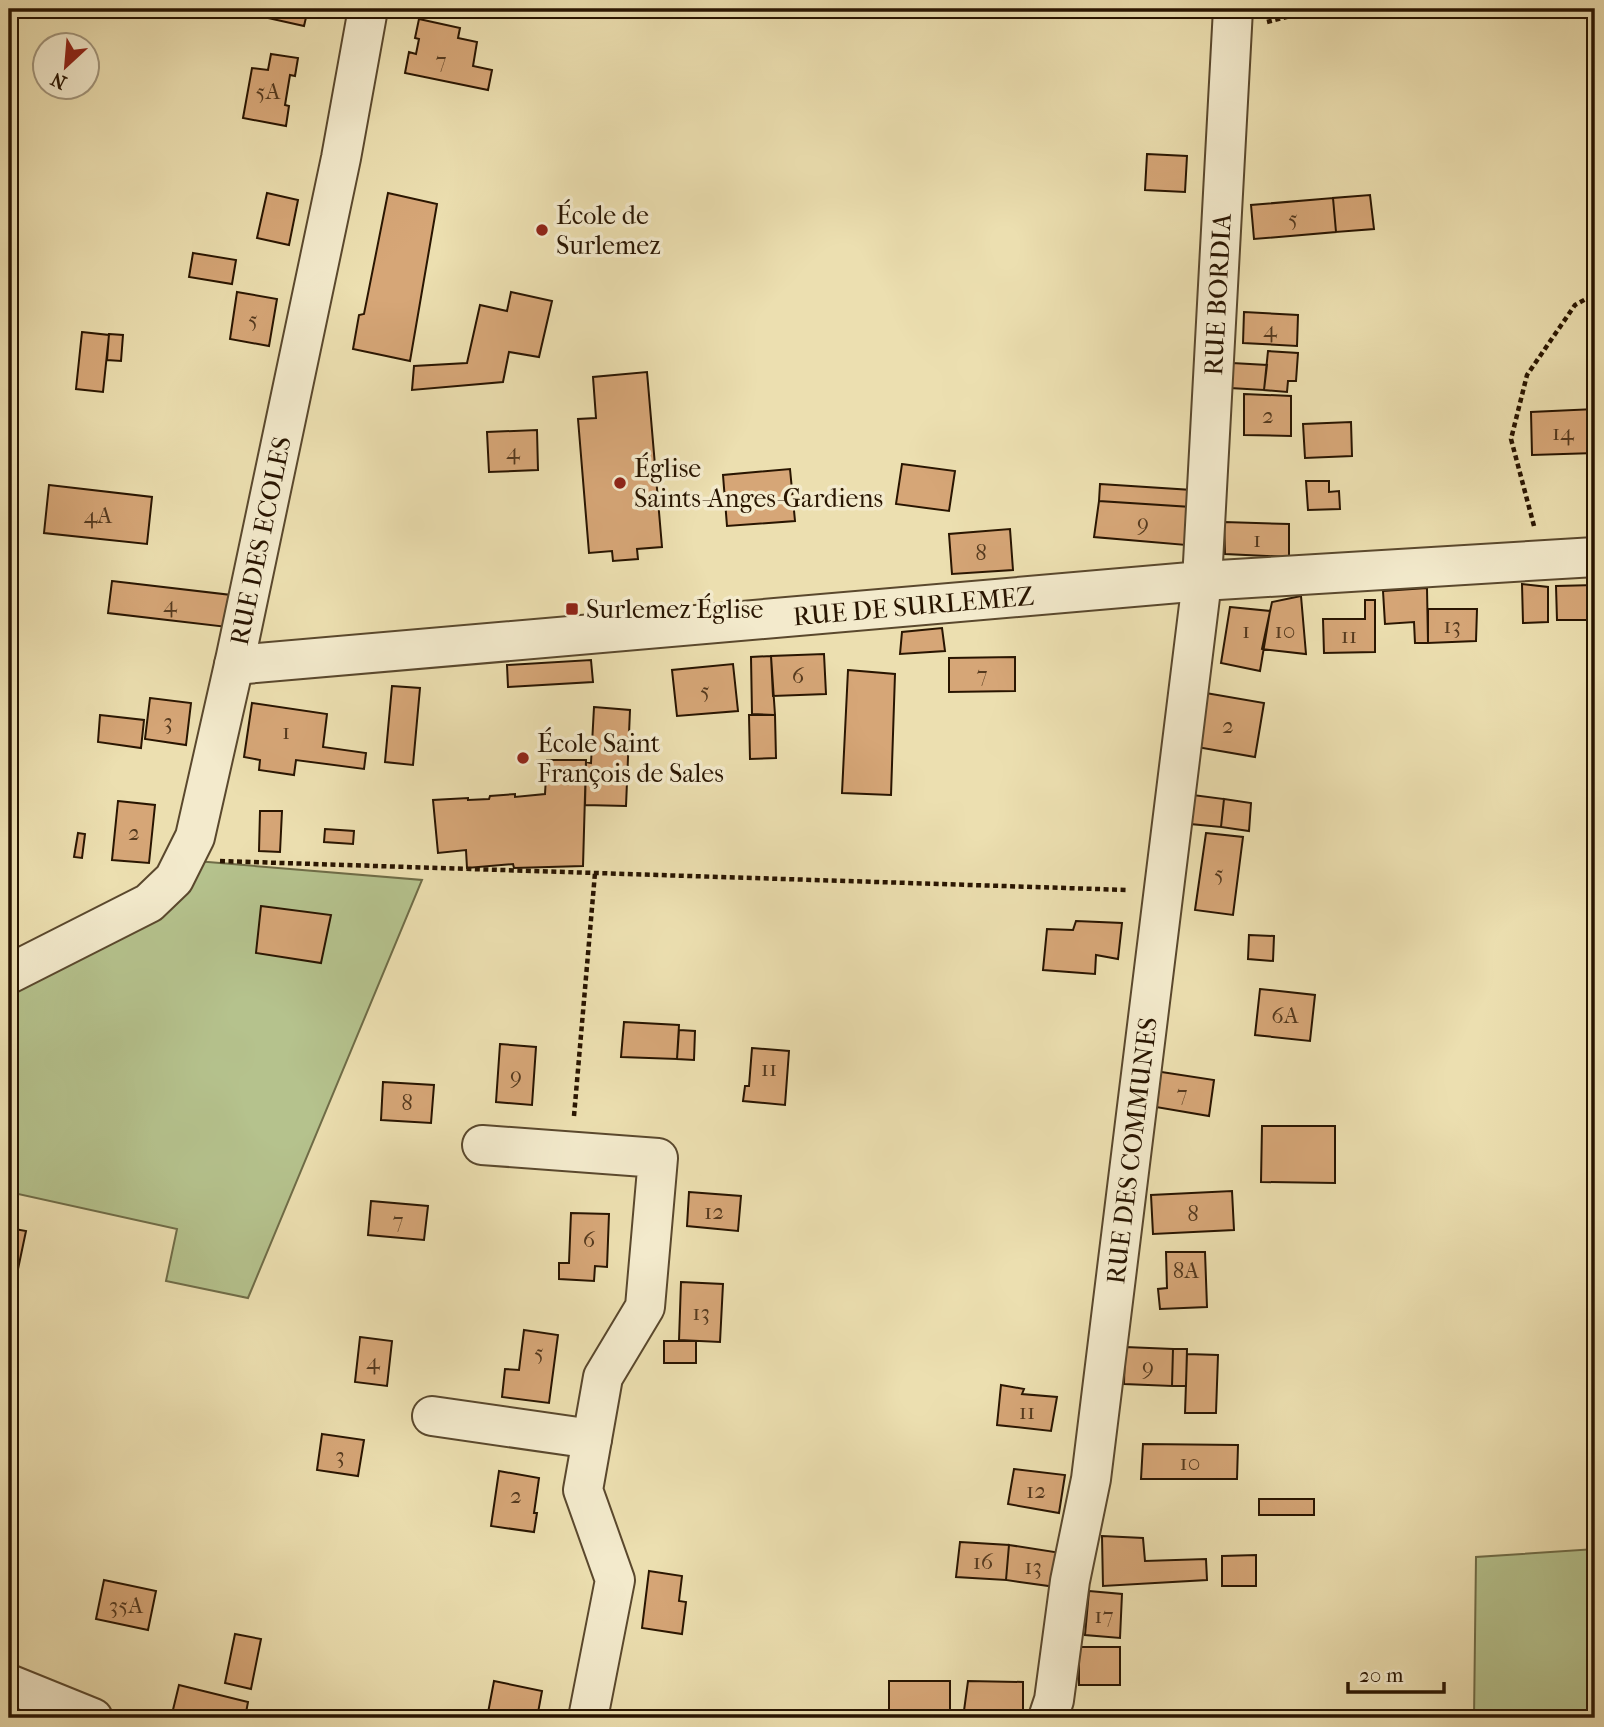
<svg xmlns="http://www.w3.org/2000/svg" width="1604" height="1727" font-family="'IM FELL French Canon',serif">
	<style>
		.green { fill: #b5c28d; stroke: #6f6c47; stroke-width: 2 }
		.building { fill: #d6a677; stroke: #291501; stroke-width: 2 }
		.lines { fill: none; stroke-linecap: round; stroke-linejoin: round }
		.minor-casing { stroke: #5a482d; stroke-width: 42 }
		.path { stroke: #291501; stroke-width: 4.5; stroke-dasharray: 5 3.5; stroke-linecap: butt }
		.minor { stroke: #f3eacc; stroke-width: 38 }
		.poi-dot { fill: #8f2418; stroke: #f3eacc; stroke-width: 2.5 }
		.labels { text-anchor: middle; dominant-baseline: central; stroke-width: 7; stroke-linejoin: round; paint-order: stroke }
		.number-label { font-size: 23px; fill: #54391e }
		.poi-label { font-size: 26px; fill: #291501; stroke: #f3eacc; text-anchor: start }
		.street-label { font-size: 26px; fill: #291501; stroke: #f3eacc }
	</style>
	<rect width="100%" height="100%" fill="#ecdfb0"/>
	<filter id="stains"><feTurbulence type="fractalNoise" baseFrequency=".00286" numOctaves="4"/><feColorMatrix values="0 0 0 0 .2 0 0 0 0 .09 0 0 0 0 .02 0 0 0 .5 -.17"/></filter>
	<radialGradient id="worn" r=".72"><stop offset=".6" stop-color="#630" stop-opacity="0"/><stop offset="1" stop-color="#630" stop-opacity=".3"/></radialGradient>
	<path class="green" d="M 184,860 L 422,880 L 248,1298 L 166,1281 L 177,1229 L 9,1192 L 9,974 Z
		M 1595,1549 L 1595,1718 L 1474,1718 L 1476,1557 Z"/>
	<path class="building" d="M 270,9 L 308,9 L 304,26 L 268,18 Z
		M 419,19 L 460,28 L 458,38 L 477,42 L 473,66 L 492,70 L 488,90 L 405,73 L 409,52 L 416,54 L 419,39 L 415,38 Z
		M 271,54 L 298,58 L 295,76 L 290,75 L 285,105 L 289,106 L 286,126 L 243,118 L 252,68 L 268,70 Z
		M 1147,154 L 1187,156 L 1185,192 L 1145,190 Z
		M 267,193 L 298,200 L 289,245 L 257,238 Z
		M 388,193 L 437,204 L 410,361 L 353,349 L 359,315 L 364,314 Z
		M 1370,195 L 1374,229 L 1336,232 L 1333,198 Z
		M 1333,198 L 1336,232 L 1254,239 L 1251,205 Z
		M 193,253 L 236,260 L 232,284 L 189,277 Z
		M 237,292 L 277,299 L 269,346 L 230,339 Z
		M 511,292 L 552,301 L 539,357 L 509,352 L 503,382 L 412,390 L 414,366 L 467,363 L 480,305 L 507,311 Z
		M 1244,312 L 1298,315 L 1297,346 L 1243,343 Z
		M 82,332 L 109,335 L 103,392 L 76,389 Z
		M 109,334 L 123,335 L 121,361 L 107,360 Z
		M 1268,351 L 1298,353 L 1296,381 L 1288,381 L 1287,392 L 1264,390 Z
		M 1232,363 L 1267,365 L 1264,390 L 1230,388 Z
		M 647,372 L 662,547 L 637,549 L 638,559 L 613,561 L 612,551 L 589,553 L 578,419 L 596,418 L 593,377 Z
		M 1244,394 L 1291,396 L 1291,436 L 1244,435 Z
		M 1595,409 L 1595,453 L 1532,455 L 1531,412 Z
		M 1351,422 L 1352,456 L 1305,458 L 1303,424 Z
		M 537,430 L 538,470 L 489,472 L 487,432 Z
		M 902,464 L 955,471 L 949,511 L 896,504 Z
		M 790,469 L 795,521 L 727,526 L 723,475 Z
		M 1306,481 L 1329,481 L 1329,492 L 1339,491 L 1340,509 L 1308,510 Z
		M 1100,484 L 1192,490 L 1191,507 L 1099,501 Z
		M 49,485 L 152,497 L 147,544 L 44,533 Z
		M 1099,501 L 1191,507 L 1186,545 L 1094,537 Z
		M 1224,522 L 1289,524 L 1289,557 L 1225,554 Z
		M 1010,529 L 1013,570 L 952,574 L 949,534 Z
		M 112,581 L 231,595 L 227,627 L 108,613 Z
		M 1522,584 L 1548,587 L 1548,622 L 1523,623 Z
		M 1595,585 L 1595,620 L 1557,620 L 1556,586 Z
		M 1427,588 L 1428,643 L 1415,643 L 1414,622 L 1385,624 L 1383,591 Z
		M 1301,596 L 1306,654 L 1262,649 L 1272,602 Z
		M 1365,600 L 1375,600 L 1375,652 L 1324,653 L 1323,619 L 1365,619 Z
		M 1230,607 L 1270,611 L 1260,671 L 1221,663 Z
		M 1428,609 L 1477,609 L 1476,641 L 1428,643 Z
		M 942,628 L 945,651 L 900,654 L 902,632 Z
		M 824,654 L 826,694 L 773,696 L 771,656 Z
		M 771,656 L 775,715 L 752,714 L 751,657 Z
		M 1015,657 L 1015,691 L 949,692 L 949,658 Z
		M 591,660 L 593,682 L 508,687 L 507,665 Z
		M 733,664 L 738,711 L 677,716 L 672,670 Z
		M 848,670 L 895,674 L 891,795 L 842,793 Z
		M 392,686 L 420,688 L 413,765 L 385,762 Z
		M 1200,692 L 1264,703 L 1255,757 L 1191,746 Z
		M 150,698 L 191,703 L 186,745 L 145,739 Z
		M 252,703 L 327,714 L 323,747 L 366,753 L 364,769 L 296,760 L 294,775 L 259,770 L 260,760 L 244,757 Z
		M 594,707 L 630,710 L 626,806 L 585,805 L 586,762 L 591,763 Z
		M 100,715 L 144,720 L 141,748 L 98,742 Z
		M 749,715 L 775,715 L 776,758 L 750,759 Z
		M 547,760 L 586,760 L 583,866 L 514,868 L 513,864 L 467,868 L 466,850 L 438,853 L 433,800 L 468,798 L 468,800 L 489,799 L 490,796 L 515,794 L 515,797 L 545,794 Z
		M 1185,794 L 1224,799 L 1221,827 L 1180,823 Z
		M 1224,799 L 1251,803 L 1249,831 L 1221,827 Z
		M 118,801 L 155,805 L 149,863 L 112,860 Z
		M 260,811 L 282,811 L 280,852 L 259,851 Z
		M 325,829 L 354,831 L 353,844 L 324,842 Z
		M 78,833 L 85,834 L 82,858 L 74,857 Z
		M 1206,833 L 1243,837 L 1233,915 L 1195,910 Z
		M 261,906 L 331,915 L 321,963 L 256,953 Z
		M 1076,921 L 1122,923 L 1118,959 L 1096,955 L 1095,974 L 1043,970 L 1047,929 L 1073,930 Z
		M 1249,935 L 1274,936 L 1273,961 L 1248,959 Z
		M 1260,989 L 1315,995 L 1310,1041 L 1255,1035 Z
		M 624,1022 L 679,1025 L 677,1059 L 621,1057 Z
		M 679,1030 L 695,1031 L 694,1060 L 677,1059 Z
		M 500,1044 L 536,1047 L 532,1105 L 496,1102 Z
		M 752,1048 L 789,1051 L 785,1105 L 743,1101 L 745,1086 L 749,1086 Z
		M 1155,1071 L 1214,1080 L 1209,1116 L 1150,1106 Z
		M 383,1082 L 434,1085 L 431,1123 L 381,1120 Z
		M 1262,1126 L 1335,1126 L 1335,1183 L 1261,1182 Z
		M 1232,1191 L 1234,1230 L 1153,1234 L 1151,1195 Z
		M 689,1192 L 741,1196 L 738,1231 L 687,1226 Z
		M 371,1201 L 428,1206 L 424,1240 L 368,1235 Z
		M 9,1207 L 13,1208 L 9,1228 L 26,1231 L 18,1269 L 9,1267 Z
		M 571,1213 L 609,1214 L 607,1267 L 595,1266 L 594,1281 L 559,1279 L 559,1263 L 569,1263 Z
		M 1166,1252 L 1205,1252 L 1207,1307 L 1160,1309 L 1158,1289 L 1167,1288 Z
		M 681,1282 L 723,1284 L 720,1342 L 679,1340 Z
		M 524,1330 L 558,1335 L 549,1403 L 502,1397 L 505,1369 L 519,1370 Z
		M 360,1337 L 392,1341 L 387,1386 L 355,1382 Z
		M 664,1341 L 696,1341 L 696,1363 L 664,1363 Z
		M 1125,1347 L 1173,1349 L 1172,1386 L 1124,1384 Z
		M 1173,1349 L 1187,1349 L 1186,1386 L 1172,1386 Z
		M 1187,1354 L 1218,1355 L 1216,1413 L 1185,1413 Z
		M 1001,1385 L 1024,1389 L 1022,1394 L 1057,1397 L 1051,1431 L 997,1425 Z
		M 322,1434 L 364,1440 L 358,1476 L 317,1470 Z
		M 1143,1444 L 1238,1445 L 1237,1479 L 1141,1479 Z
		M 1014,1469 L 1065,1475 L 1059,1513 L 1008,1504 Z
		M 499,1471 L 539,1478 L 534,1513 L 537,1513 L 534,1532 L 491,1526 Z
		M 1259,1499 L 1314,1499 L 1314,1515 L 1259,1515 Z
		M 1102,1536 L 1143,1538 L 1145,1561 L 1206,1559 L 1207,1580 L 1103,1586 Z
		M 960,1542 L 1009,1545 L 1006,1580 L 956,1577 Z
		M 1009,1545 L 1061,1553 L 1056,1587 L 1006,1580 Z
		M 1256,1555 L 1256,1586 L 1222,1586 L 1222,1556 Z
		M 649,1571 L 682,1576 L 679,1601 L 686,1602 L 682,1634 L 642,1628 Z
		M 104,1580 L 156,1591 L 148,1630 L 96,1619 Z
		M 1089,1591 L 1122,1594 L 1120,1638 L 1085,1635 Z
		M 235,1634 L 261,1639 L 251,1689 L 225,1683 Z
		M 1079,1647 L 1120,1647 L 1120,1685 L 1079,1685 Z
		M 494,1681 L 542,1691 L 537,1718 L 487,1718 Z
		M 889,1681 L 950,1681 L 950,1718 L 889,1718 Z
		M 968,1681 L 1023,1682 L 1023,1718 L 963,1718 Z
		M 179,1685 L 248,1702 L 245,1718 L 171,1718 Z"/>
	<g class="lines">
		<g class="minor-casing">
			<g id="minor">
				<path id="s1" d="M 234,665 L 1202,581 L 1595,557"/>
				<path id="s2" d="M 9,974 L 149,903 L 174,879 L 195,837 L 236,656 L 341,158 L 368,9"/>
				<path d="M 482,1145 L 658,1158 L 645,1307 L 603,1377 L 583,1490 L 615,1580 L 588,1718"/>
				<path d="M 432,1416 L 592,1439"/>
				<path d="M 9,1684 L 93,1718"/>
				<path id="s3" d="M 1048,1718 L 1054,1700 L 1070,1581 L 1091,1479 L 1202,581 L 1233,9"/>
			</g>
		</g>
		<path class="path" d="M 1578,9 L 1582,10 L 1595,33
			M 1267,22 L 1318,9
			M 1534,526 L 1511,439 L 1527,375 L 1575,305 L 1595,294
			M 220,861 L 1128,890
			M 574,1116 L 595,873"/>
		<use href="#minor" class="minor"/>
	</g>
	<g class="poi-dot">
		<circle cx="542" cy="230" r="7"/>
		<circle cx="620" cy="483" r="7"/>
		<rect x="565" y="602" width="14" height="14" rx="3.5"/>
		<circle cx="523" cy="758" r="7"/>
	</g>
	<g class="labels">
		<g class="number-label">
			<text x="441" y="60">7</text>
			<text x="268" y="91">5A</text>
			<text x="1293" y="218">5</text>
			<text x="253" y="319">5</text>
			<text x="1270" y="329">4</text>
			<text x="1268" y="415">2</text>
			<text x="1563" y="432">14</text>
			<text x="513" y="451">4</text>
			<text x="98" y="515">4A</text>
			<text x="1143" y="522">9</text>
			<text x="1257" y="539">1</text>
			<text x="981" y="552">8</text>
			<text x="170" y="604">4</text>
			<text x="1452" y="625">13</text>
			<text x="1246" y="630">1</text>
			<text x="1285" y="630">10</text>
			<text x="1349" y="635">11</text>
			<text x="982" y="674">7</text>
			<text x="798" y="675">6</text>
			<text x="705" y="690">5</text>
			<text x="168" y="721">3</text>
			<text x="1228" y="725">2</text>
			<text x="286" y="731">1</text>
			<text x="134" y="832">2</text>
			<text x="1219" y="873">5</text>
			<text x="1285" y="1015">6A</text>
			<text x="769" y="1068">11</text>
			<text x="516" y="1075">9</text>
			<text x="1182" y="1093">7</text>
			<text x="407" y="1102">8</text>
			<text x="714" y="1211">12</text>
			<text x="1193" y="1213">8</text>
			<text x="398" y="1220">7</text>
			<text x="589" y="1239">6</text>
			<text x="1186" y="1270">8A</text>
			<text x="701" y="1312">13</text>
			<text x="539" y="1352">5</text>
			<text x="373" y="1361">4</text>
			<text x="1148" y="1366">9</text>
			<text x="1027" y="1411">11</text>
			<text x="340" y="1455">3</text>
			<text x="1190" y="1462">10</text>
			<text x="1036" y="1490">12</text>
			<text x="516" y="1495">2</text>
			<text x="983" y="1561">16</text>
			<text x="1033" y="1566">13</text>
			<text x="126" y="1605">35A</text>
			<text x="1104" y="1615">17</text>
		</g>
		<g class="poi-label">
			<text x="556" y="215">École de<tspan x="556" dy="30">Surlemez</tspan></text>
			<text x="634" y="468">Église<tspan x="634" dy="30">Saints-Anges-Gardiens</tspan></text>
			<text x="586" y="609">Surlemez Église</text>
			<text x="537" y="743">École Saint<tspan x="537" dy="30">François de Sales</tspan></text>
		</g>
		<g class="street-label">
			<text stroke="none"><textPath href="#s3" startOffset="1435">RUE BORDIA</textPath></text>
			<text stroke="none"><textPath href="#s2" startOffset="542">RUE DES ECOLES</textPath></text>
			<text stroke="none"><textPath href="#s1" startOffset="682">RUE DE SURLEMEZ</textPath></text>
			<text stroke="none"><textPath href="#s3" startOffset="574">RUE DES COMMUNES</textPath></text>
		</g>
	</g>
	<rect width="1604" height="1727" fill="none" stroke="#ecdfb0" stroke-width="35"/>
	<rect x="10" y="10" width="1583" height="1706" fill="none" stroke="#291501" stroke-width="3.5"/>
	<rect x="18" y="18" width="1569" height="1692" fill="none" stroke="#291501" stroke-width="2"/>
	<g transform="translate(66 66) rotate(206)"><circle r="33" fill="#f3eacc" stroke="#a2957b" stroke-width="2"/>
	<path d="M0-5L12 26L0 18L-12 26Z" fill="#8f2418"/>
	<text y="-10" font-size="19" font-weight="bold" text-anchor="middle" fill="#291501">N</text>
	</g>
	<path d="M1348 1682v10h96v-10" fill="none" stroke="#291501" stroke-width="3.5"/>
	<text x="1359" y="1682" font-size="21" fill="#291501" stroke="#f3eacc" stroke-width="5" paint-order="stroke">20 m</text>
	<rect width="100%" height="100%" filter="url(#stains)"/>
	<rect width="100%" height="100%" fill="url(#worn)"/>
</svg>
